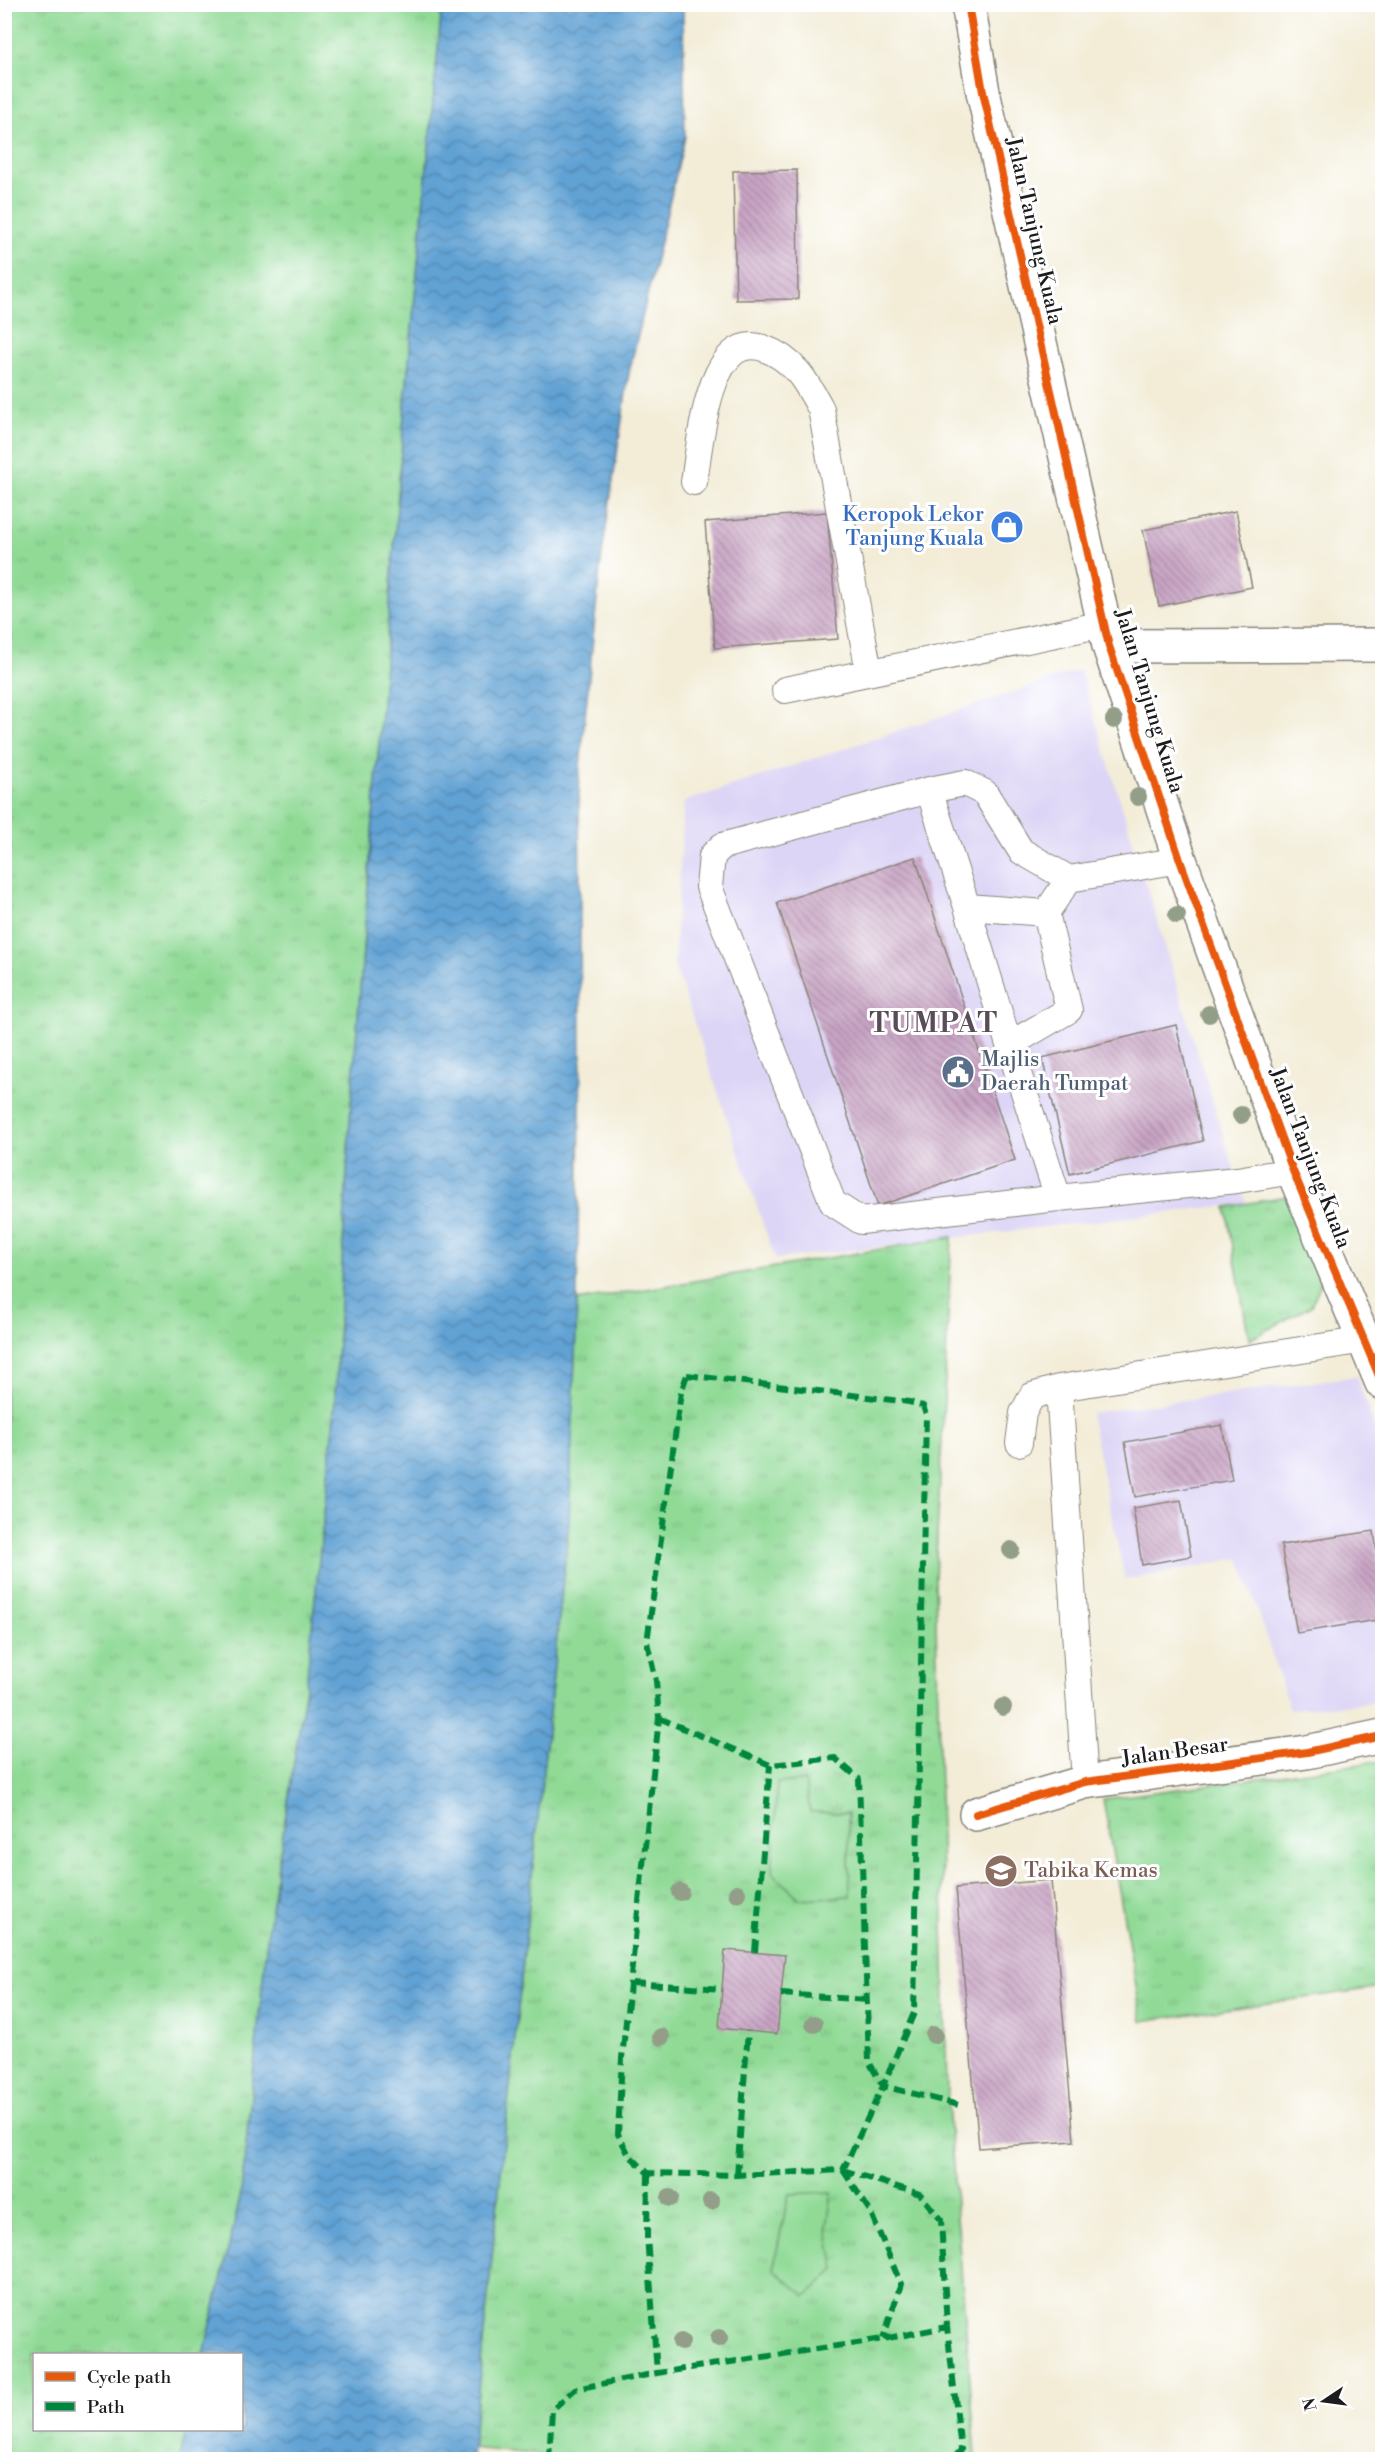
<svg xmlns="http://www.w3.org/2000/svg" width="1387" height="2464" font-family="'Libre Bodoni',serif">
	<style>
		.built { fill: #ddd5f6 }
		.grass { fill: url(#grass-tufts); stroke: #567b59; stroke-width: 1.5 }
		.park { fill: #90da96; stroke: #567b59; stroke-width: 1.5 }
		.water { fill: url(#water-waves); stroke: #3e5f78; stroke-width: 1.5 }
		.building { fill: url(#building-back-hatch) }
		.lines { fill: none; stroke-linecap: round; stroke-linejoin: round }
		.service-casing { stroke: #88847a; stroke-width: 28 }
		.minor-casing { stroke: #88847a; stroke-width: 36 }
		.service { stroke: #fff; stroke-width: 26 }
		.minor { stroke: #fff; stroke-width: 33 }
		.quiet { stroke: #00873e; stroke-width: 6; stroke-dasharray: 12 6; stroke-linecap: butt }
		.cycleway-casing { stroke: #fff; stroke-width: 11 }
		.cycleway { stroke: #e8590c; stroke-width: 8 }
		.tree { fill: #939e88 }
		.labels { text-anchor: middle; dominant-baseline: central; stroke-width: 6; stroke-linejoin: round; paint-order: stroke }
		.street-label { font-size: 21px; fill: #1c1c1c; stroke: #fff }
		.shop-label { font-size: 21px; fill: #366cbe; stroke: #fff; text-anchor: end }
		.service-label { font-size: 21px; fill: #4e5e75; stroke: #fff; text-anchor: start }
		.education-label { font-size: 21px; fill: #785e54; stroke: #fff; text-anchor: start }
		.district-label { font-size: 27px; font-weight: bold; letter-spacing: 1.5px; fill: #594c57; stroke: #fff }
	</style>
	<defs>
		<pattern id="grass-tufts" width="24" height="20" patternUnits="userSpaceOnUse" patternTransform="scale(1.5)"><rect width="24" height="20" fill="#90da96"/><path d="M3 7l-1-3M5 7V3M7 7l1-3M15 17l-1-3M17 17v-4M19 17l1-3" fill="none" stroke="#7cba81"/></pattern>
		<pattern id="water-waves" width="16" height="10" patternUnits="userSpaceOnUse" patternTransform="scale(1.5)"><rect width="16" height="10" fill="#60a2d4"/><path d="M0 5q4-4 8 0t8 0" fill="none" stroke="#4e83ab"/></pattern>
		<pattern id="building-back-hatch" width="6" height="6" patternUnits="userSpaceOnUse" patternTransform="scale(1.5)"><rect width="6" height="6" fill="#c9a4c5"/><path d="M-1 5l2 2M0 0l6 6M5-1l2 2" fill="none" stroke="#a2859f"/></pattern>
	</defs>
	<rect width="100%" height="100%" fill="#fff"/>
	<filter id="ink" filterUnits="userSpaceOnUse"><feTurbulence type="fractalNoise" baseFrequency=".0167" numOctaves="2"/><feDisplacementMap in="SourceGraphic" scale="12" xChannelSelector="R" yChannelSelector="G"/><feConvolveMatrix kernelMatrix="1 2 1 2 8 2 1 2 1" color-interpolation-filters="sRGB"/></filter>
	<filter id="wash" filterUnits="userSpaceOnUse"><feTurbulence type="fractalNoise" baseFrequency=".008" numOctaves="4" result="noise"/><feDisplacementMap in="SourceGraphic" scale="24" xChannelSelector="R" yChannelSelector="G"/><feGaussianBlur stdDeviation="1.35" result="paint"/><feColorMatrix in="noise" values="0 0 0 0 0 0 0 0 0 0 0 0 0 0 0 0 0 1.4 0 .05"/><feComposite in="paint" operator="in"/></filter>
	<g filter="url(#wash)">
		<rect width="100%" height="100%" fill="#f3edd8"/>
		<path class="built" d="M 1080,670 L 1237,1180 L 1247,1203 L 775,1259 L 674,964 L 684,802 Z
			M 1357,1376 L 1382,1450 L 1382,1702 L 1290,1709 L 1240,1558 L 1125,1580 L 1090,1413 Z"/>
		<path class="grass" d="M 5,5 L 442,5 L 405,403 L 349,1133 L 334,1416 L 306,1686 L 268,1929 L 241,2194 L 204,2354 L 34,2354 L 34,2430 L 186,2430 L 180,2459 L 5,2460 Z
			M 1287,1196 L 1322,1281 L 1311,1306 L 1249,1340 L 1226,1207 Z
			M 952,1237 L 935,1578 L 947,2091 L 976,2455 L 970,2460 L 587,2460 L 472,2448 L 569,1523 L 577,1301 Z
			M 1382,1761 L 1382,1987 L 1142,2021 L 1103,1799 Z"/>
		<path class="park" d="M 805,1781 L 810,1812 L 848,1813 L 850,1896 L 800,1899 L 772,1873 L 777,1783 Z
			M 832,2192 L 827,2227 L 835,2270 L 806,2296 L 773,2269 L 789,2194 Z"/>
		<path class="water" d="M 442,5 L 683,5 L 685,137 L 629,373 L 600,569 L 579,777 L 581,1056 L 577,1301 L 569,1523 L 472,2448 L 471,2460 L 180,2459 L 186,2430 L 242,2430 L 242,2354 L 204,2354 L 241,2194 L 268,1929 L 306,1686 L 334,1416 L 349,1133 L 405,403 Z"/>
		<g id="blocks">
			<path class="building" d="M 797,170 L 798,299 L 736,300 L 733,171 Z
				M 1236,511 L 1252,587 L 1159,606 L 1143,530 Z
				M 827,512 L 838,639 L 715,648 L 705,522 Z
				M 915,857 L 1015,1160 L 878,1206 L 777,903 Z
				M 1176,1025 L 1203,1141 L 1070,1174 L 1042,1058 Z
				M 1222,1425 L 1232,1480 L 1135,1497 L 1125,1442 Z
				M 1181,1500 L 1191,1556 L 1142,1565 L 1133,1508 Z
				M 1374,1531 L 1382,1592 L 1382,1619 L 1297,1633 L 1281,1545 Z
				M 1051,1880 L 1074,2141 L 979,2148 L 956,1888 Z
				M 725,1950 L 785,1955 L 777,2034 L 719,2028 Z"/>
		</g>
	</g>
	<g filter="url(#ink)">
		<use href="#blocks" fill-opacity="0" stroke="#88847a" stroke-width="1.5"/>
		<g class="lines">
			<g class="service-casing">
				<path id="service" d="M 694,482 C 700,447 707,330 763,348 C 794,359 806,381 821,409 L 869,672
					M 785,690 L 1104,624
					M 929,790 L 967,907 L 1046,913
					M 1180,860 L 1069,879 L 1021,851 L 985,793 L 965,783 L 929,790 L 722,846 L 712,856 L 709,887 L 833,1203 L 861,1221 L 1058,1198 L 1237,1180 L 1293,1171
					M 967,907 L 1009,1045
					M 1058,1198 L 1009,1045 L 1069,1010 L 1046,913 L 1069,879
					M 1059,1388 L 1085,1782
					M 1019,1443 L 1023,1413 L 1032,1396 L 1059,1388 L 1365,1340"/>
			</g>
			<g class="minor-casing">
				<path id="minor" d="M 968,4 L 983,92 L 1109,646 L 1180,860 L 1293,1171 L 1382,1383
					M 1109,646 L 1382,645
					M 976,1814 L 1085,1782 L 1307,1752 L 1382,1736"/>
			</g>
			<use href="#service" class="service"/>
			<use href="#minor" class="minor"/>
			<path class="quiet" d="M 687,1375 L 909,1402 L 923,1406 L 926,1415 L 914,2013 L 883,2086 L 843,2170 L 737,2175 L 648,2173 L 629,2155 L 618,2134 L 622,2058 L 659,1718 L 656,1681 L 647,1642 L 681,1392 Z
				M 659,1718 L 770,1765 L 835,1758 L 859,1779 L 869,2062 L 883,2086 L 959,2105
				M 755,1952 L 770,1765
				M 632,1983 L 722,1989
				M 781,1994 L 869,2000
				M 843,2170 L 920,2194 L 941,2220 L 947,2327 L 961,2450 L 952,2460
				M 843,2170 L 870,2211 L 901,2284 L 883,2339
				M 648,2173 L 647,2236 L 657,2373
				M 737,2175 L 748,2031
				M 549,2460 L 552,2410 L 575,2389 L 657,2373 L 883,2339 L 947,2327"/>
			<g class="cycleway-casing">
				<path id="cycleway" d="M 968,4 L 983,92 L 1109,646 L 1180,860 L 1293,1171 L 1382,1383
					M 976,1814 L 1085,1782 L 1307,1752 L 1382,1736"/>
			</g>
			<use href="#cycleway" class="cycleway"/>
		</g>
		<g class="tree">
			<circle cx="1114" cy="720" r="9"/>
			<circle cx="1138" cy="797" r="9"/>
			<circle cx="1177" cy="915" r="9"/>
			<circle cx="1209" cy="1014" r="9"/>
			<circle cx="1241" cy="1115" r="9"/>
			<circle cx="1011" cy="1550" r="9"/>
			<circle cx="1003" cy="1707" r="9"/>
			<circle cx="680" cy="1892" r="9"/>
			<circle cx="737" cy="1893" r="9"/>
			<circle cx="814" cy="2024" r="9"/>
			<circle cx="934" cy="2035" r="9"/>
			<circle cx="661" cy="2037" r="9"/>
			<circle cx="670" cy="2198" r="9"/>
			<circle cx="711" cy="2201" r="9"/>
			<circle cx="719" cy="2338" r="9"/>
			<circle cx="681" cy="2342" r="9"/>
		</g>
	</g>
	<defs>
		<g id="shop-disc" transform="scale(1.725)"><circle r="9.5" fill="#3f7fe0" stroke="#fff"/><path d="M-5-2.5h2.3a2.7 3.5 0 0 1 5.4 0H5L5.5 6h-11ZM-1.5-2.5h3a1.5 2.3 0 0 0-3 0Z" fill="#fff"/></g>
		<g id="civic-disc" transform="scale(1.725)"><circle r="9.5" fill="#5c6f8a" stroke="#fff"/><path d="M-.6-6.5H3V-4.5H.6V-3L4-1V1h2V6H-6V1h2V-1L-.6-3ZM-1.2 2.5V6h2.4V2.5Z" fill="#fff"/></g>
		<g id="school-disc" transform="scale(1.725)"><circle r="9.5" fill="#8d6e63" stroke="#fff"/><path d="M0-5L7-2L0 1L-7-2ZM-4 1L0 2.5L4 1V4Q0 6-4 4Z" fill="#fff"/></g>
	</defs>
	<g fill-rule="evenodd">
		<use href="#shop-disc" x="1007" y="527"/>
		<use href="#civic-disc" x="958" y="1072"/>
		<use href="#school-disc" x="1001" y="1871"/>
	</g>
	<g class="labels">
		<g class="street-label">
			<text transform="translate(1034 231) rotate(77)">Jalan Tanjung Kuala</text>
			<text transform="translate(1149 701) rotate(73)">Jalan Tanjung Kuala</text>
			<text transform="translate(1310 1158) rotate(69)">Jalan Tanjung Kuala</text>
			<text transform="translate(1175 1752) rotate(-8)">Jalan Besar</text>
		</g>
		<g class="shop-label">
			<text x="984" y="515">Keropok Lekor<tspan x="984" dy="24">Tanjung Kuala</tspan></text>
		</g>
		<g class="service-label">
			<text x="981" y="1060">Majlis<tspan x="981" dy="24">Daerah Tumpat</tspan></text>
		</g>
		<g class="education-label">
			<text x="1024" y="1871">Tabika Kemas</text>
		</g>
		<g class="district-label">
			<text x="934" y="1024">TUMPAT</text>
		</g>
	</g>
	<rect width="1387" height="2464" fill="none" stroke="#fff" stroke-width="24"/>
	<rect x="33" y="2353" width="210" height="78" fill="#ffffff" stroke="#a4a4a4" stroke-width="1.5"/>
	<rect x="45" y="2372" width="30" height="9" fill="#e8590c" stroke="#a4a4a4" stroke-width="1.5"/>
	<text x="87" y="2383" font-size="18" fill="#1c1c1c">Cycle path</text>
	<rect x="45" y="2402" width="30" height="9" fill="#00873e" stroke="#a4a4a4" stroke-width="1.5"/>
	<text x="87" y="2413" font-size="18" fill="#1c1c1c">Path</text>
	<g transform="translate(1324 2401) rotate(257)" stroke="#ffffff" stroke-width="4.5" paint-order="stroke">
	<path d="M0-4.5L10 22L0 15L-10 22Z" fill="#1c1c1c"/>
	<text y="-9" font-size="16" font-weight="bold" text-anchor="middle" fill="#1c1c1c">N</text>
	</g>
</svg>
